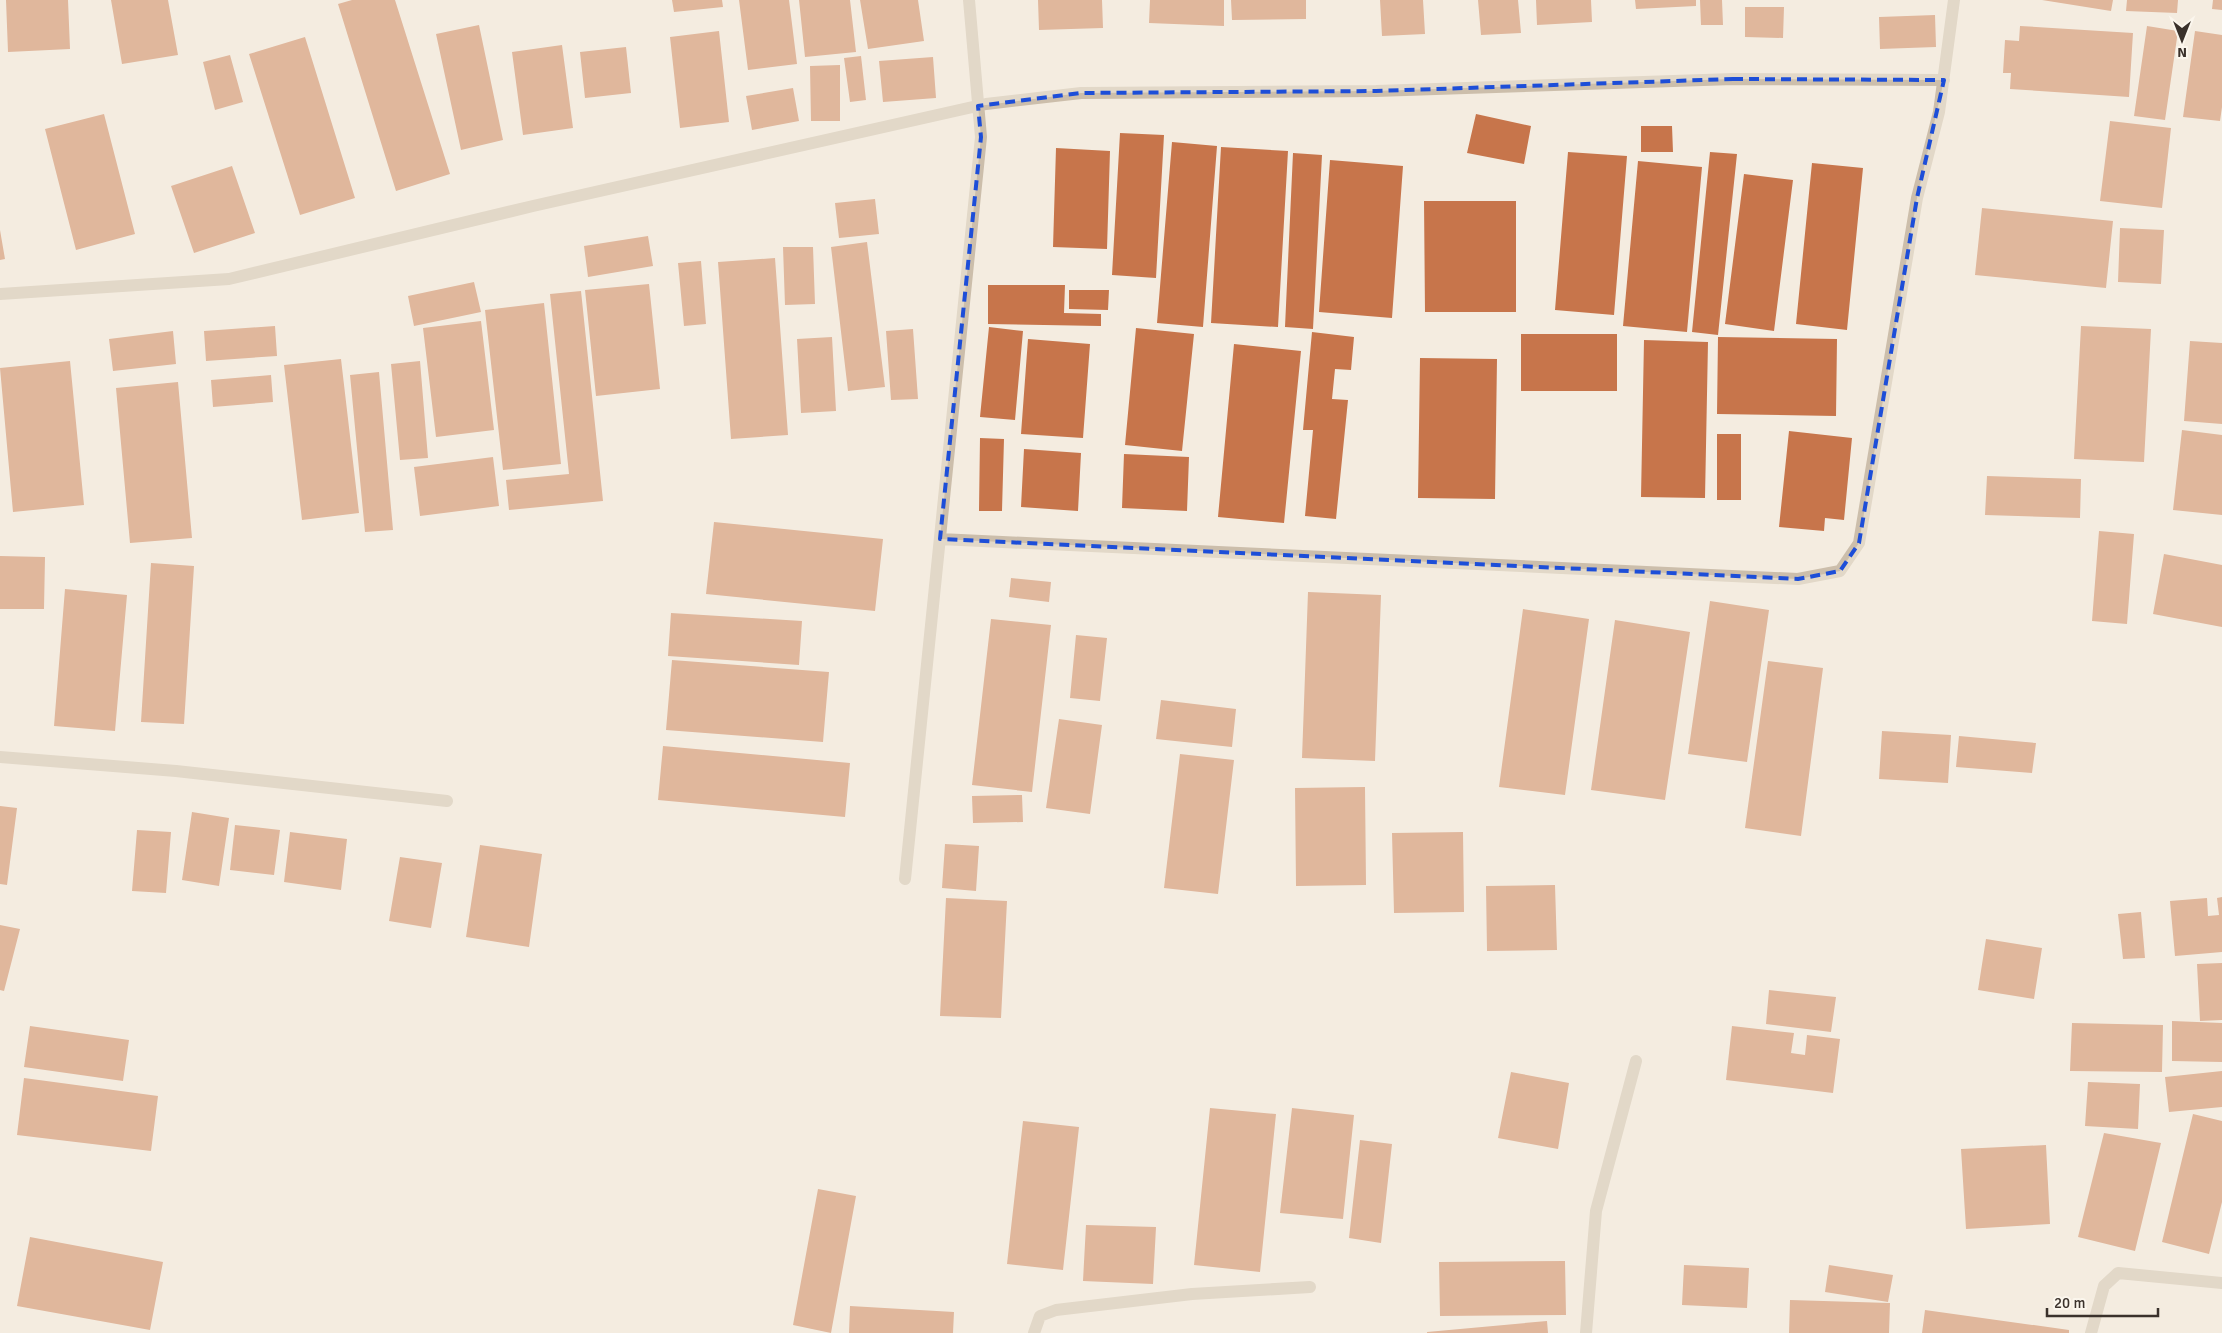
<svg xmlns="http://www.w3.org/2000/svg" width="2222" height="1333" font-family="Signika,sans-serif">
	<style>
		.building { fill: #c7754b }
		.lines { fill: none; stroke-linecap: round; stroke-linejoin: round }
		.street { stroke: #ccbeab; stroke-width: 12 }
		.marked { fill: none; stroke: #1d4ed8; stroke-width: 4; stroke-dasharray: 10 6; stroke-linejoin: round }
	</style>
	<rect width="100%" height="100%" fill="#f4ece0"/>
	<path class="building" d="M 6,0 L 68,0 L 70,49 L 8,52 Z
		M 111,0 L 168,0 L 178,55 L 122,64 Z
		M 352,0 L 395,0 L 450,174 L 396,191 L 338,4 Z
		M 672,0 L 722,0 L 723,7 L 674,12 Z
		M 739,0 L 789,0 L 797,64 L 748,70 Z
		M 799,0 L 850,0 L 856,52 L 805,57 Z
		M 860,0 L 918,0 L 924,41 L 868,49 Z
		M 1038,0 L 1102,0 L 1103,28 L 1039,30 Z
		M 1150,0 L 1224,0 L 1224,26 L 1149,23 Z
		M 1231,0 L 1306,0 L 1306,19 L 1232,20 Z
		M 1380,0 L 1423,0 L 1425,34 L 1382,36 Z
		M 1478,0 L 1518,0 L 1521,33 L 1481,35 Z
		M 1536,0 L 1591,0 L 1592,22 L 1537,25 Z
		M 1635,0 L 1696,0 L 1696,6 L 1636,9 Z
		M 1700,0 L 1722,0 L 1723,25 L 1701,25 Z
		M 2042,0 L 2113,0 L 2111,11 Z
		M 2127,0 L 2178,0 L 2177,13 L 2126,11 Z
		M 2213,0 L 2222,0 L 2222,10 L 2212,9 Z
		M 1745,7 L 1784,7 L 1783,38 L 1745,37 Z
		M 1935,15 L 1936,47 L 1880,49 L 1879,17 Z
		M 479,25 L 503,140 L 461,150 L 436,34 Z
		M 2020,26 L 2133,33 L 2129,97 L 2010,89 L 2011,73 L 2003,73 L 2005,40 L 2019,41 Z
		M 2147,26 L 2178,31 L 2165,120 L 2134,116 Z
		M 719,31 L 729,122 L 680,128 L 670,37 Z
		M 2195,31 L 2222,35 L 2222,107 L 2220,121 L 2183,117 Z
		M 305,37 L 355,198 L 300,215 L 249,54 Z
		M 562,45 L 573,128 L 523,135 L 512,52 Z
		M 626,47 L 631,93 L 585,98 L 580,52 Z
		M 230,55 L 243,102 L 215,110 L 203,62 Z
		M 861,56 L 866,100 L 850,102 L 844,58 Z
		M 933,57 L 936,98 L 883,102 L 879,61 Z
		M 840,65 L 840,121 L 811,121 L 810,66 Z
		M 793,88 L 799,121 L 752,130 L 746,96 Z
		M 104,114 L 135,234 L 76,250 L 45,129 Z
		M 1476,114 L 1531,126 L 1524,164 L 1467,153 Z
		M 2110,121 L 2171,128 L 2162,208 L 2100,201 Z
		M 1641,126 L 1672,126 L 1673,152 L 1641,152 Z
		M 1120,133 L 1164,135 L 1156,278 L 1112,275 Z
		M 1172,142 L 1217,146 L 1203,327 L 1157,323 Z
		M 1221,147 L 1288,151 L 1278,327 L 1211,323 Z
		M 1056,148 L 1110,151 L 1107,249 L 1053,247 Z
		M 1568,152 L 1627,156 L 1614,315 L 1555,310 Z
		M 1710,152 L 1737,154 L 1718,335 L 1692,332 Z
		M 1293,153 L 1322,155 L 1313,329 L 1285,327 Z
		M 1330,160 L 1403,166 L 1392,318 L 1319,312 Z
		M 1638,161 L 1702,167 L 1687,332 L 1623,326 Z
		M 1812,163 L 1863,168 L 1847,330 L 1796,324 Z
		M 232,166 L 255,233 L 194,253 L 171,186 Z
		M 1744,174 L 1793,180 L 1774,331 L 1725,324 Z
		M 875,199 L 879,234 L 839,238 L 835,203 Z
		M 1424,201 L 1516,201 L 1516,312 L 1425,312 Z
		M 1982,208 L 2113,221 L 2106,288 L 1975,275 Z
		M 2120,228 L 2164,230 L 2161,284 L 2118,282 Z
		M 0,230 L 5,259 L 0,260 Z
		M 648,236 L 653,266 L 588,277 L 584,246 Z
		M 867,242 L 885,387 L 848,391 L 831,247 Z
		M 783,247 L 813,247 L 815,304 L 785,305 Z
		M 775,258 L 788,435 L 731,439 L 718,262 Z
		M 701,261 L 706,324 L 684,326 L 678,263 Z
		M 474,282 L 481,312 L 414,326 L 408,296 Z
		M 649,284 L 660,389 L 596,396 L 585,290 Z
		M 988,285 L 1065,285 L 1064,313 L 1101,314 L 1101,326 L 988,324 Z
		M 1069,290 L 1109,290 L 1108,310 L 1069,309 Z
		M 581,291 L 603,501 L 509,510 L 506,480 L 569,474 L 550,294 Z
		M 544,303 L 561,464 L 503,470 L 485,310 Z
		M 481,321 L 494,430 L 436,437 L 423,328 Z
		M 275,326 L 277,356 L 206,361 L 204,331 Z
		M 2081,326 L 2151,329 L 2144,462 L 2074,459 Z
		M 989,327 L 1023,331 L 1015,420 L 980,417 Z
		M 1136,328 L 1194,334 L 1182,451 L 1125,445 Z
		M 913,329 L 918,399 L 891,400 L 886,331 Z
		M 173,331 L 176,364 L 113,371 L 109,339 Z
		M 1312,332 L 1354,337 L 1351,370 L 1335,369 L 1332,399 L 1348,400 L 1336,519 L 1305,516 L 1313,430 L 1303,430 Z
		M 1521,334 L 1617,334 L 1617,391 L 1521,391 Z
		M 832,337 L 836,411 L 801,413 L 797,339 Z
		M 1718,337 L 1837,339 L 1836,416 L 1717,414 Z
		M 1028,339 L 1090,344 L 1083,438 L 1021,434 Z
		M 1644,340 L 1708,342 L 1705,498 L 1641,497 Z
		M 2190,341 L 2222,343 L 2222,424 L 2184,421 Z
		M 1234,344 L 1301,351 L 1284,523 L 1218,517 Z
		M 1420,358 L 1497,359 L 1495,499 L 1418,498 Z
		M 341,359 L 359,513 L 302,520 L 284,365 Z
		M 70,361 L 84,505 L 13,512 L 0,368 Z
		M 420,361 L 428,458 L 400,460 L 391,364 Z
		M 379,372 L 393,530 L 365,532 L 350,375 Z
		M 271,375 L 273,402 L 213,407 L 211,380 Z
		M 178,382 L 192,538 L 130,543 L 116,388 Z
		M 2182,430 L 2222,435 L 2222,515 L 2173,510 Z
		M 1789,431 L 1852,438 L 1844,520 L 1825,518 L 1824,531 L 1779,527 Z
		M 1717,434 L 1741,434 L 1741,500 L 1717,500 Z
		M 980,438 L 1004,439 L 1002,511 L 979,511 Z
		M 1024,449 L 1081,453 L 1078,511 L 1021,507 Z
		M 1124,454 L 1189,457 L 1187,511 L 1122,508 Z
		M 493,457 L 499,506 L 420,516 L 414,467 Z
		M 1987,476 L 2081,479 L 2080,518 L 1985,515 Z
		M 714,522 L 883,539 L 875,611 L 706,594 Z
		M 2099,531 L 2134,534 L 2127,624 L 2092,621 Z
		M 2164,554 L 2222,565 L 2222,627 L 2153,614 Z
		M 0,556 L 45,557 L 44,609 L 0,609 Z
		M 151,563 L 194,566 L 184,724 L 141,722 Z
		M 1011,578 L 1051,582 L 1049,602 L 1009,597 Z
		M 65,589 L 127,595 L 115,731 L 54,726 Z
		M 1308,592 L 1381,595 L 1375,761 L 1302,758 Z
		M 1710,601 L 1769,610 L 1747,762 L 1688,754 Z
		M 1523,609 L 1589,619 L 1565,795 L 1499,787 Z
		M 671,613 L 802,621 L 799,665 L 668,656 Z
		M 991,619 L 1051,625 L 1032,792 L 972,785 Z
		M 1615,620 L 1690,632 L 1665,800 L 1591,790 Z
		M 1076,635 L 1107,638 L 1100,701 L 1070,698 Z
		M 672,660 L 829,672 L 823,742 L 666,730 Z
		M 1768,661 L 1823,668 L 1801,836 L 1745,828 Z
		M 1161,700 L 1236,709 L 1232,747 L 1156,739 Z
		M 1059,719 L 1102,725 L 1090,814 L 1046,808 Z
		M 1882,731 L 1951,735 L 1948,783 L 1879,779 Z
		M 1959,736 L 2036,743 L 2032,773 L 1956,767 Z
		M 663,746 L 850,763 L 845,817 L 658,800 Z
		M 1180,754 L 1234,760 L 1218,894 L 1164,888 Z
		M 1365,787 L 1366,885 L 1296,886 L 1295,788 Z
		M 1022,795 L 1023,822 L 973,823 L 972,796 Z
		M 0,806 L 17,808 L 7,885 L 0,884 Z
		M 192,812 L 229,818 L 219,886 L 182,880 Z
		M 235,825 L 280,830 L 274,875 L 230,870 Z
		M 137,830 L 171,832 L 166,893 L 132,891 Z
		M 290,832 L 347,839 L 341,890 L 284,882 Z
		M 1463,832 L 1464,912 L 1394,913 L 1392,833 Z
		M 945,844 L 979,846 L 976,891 L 942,888 Z
		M 480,845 L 542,854 L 529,947 L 466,937 Z
		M 400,857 L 442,863 L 431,928 L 389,921 Z
		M 1555,885 L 1557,950 L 1487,951 L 1486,886 Z
		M 2222,897 L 2222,952 L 2175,956 L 2170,901 L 2207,898 L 2208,916 L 2219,915 L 2217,898 Z
		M 946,898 L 1007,901 L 1001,1018 L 940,1016 Z
		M 2141,912 L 2145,958 L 2123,959 L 2118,914 Z
		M 0,925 L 20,929 L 4,991 L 0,990 Z
		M 1986,939 L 2042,948 L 2034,999 L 1978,990 Z
		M 2222,963 L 2222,1020 L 2200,1021 L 2197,964 Z
		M 1769,990 L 1836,997 L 1831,1032 L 1766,1024 Z
		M 2172,1021 L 2222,1023 L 2222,1062 L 2172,1061 Z
		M 2072,1023 L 2163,1025 L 2162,1072 L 2070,1071 Z
		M 30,1026 L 129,1040 L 123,1081 L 24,1067 Z
		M 1732,1026 L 1794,1033 L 1791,1053 L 1805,1055 L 1807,1035 L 1840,1039 L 1833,1093 L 1726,1080 Z
		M 2222,1071 L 2222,1107 L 2169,1112 L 2165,1077 Z
		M 1511,1072 L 1569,1083 L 1558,1149 L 1498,1138 Z
		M 24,1078 L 158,1096 L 151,1151 L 17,1135 Z
		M 2088,1082 L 2140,1084 L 2138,1129 L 2085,1126 Z
		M 1210,1108 L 1276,1114 L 1260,1272 L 1194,1265 Z
		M 1292,1108 L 1354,1115 L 1343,1219 L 1280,1213 Z
		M 2193,1114 L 2222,1121 L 2222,1202 L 2209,1254 L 2162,1242 Z
		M 1023,1121 L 1079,1127 L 1063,1270 L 1007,1264 Z
		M 2104,1133 L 2161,1143 L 2135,1251 L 2078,1237 Z
		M 1360,1140 L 1392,1144 L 1381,1243 L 1349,1238 Z
		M 2046,1145 L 2050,1224 L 1966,1229 L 1961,1149 Z
		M 818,1189 L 856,1196 L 831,1333 L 793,1325 Z
		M 1086,1225 L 1156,1227 L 1153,1284 L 1083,1281 Z
		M 30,1237 L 163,1262 L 150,1330 L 17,1306 Z
		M 1565,1261 L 1566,1315 L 1440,1316 L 1439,1262 Z
		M 1684,1265 L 1749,1268 L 1747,1308 L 1682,1305 Z
		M 1829,1265 L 1893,1275 L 1888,1302 L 1825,1292 Z
		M 1790,1300 L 1890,1303 L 1889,1333 L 1789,1333 Z
		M 850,1306 L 954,1312 L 953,1333 L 849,1333 Z
		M 1925,1310 L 2069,1330 L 2069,1333 L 1922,1333 Z
		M 1547,1321 L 1548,1333 L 1427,1333 L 1427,1332 Z"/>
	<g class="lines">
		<path class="street" d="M 0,294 L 229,279 L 533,206 L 986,104 L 1081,93 L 1376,91 L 1733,79 L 1944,80
			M 940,539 L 1798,579 L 1840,571 L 1859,543 L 1917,198 L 1939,112 L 1954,0
			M 0,757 L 176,771 L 447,801
			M 905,879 L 981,137 L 969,0
			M 1034,1333 L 1040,1316 L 1056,1310 L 1192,1294 L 1310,1287
			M 1586,1333 L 1596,1211 L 1636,1061
			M 2091,1333 L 2104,1286 L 2118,1273 L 2222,1283"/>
	</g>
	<path d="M0 0H2222V1333H0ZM 1733,79 L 1944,80 L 1917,198 L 1859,543 L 1840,571 L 1798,579 L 940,539 L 981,137 L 978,106 L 1081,93 L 1376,91 Z" fill="#f4ece0" fill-opacity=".55" fill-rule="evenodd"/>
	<path class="marked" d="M 1733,79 L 1944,80 L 1917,198 L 1859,543 L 1840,571 L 1798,579 L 940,539 L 981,137 L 978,106 L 1081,93 L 1376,91 Z"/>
	<g transform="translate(2182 40) rotate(180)" stroke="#fbf6ed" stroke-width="4" paint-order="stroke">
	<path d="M0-4L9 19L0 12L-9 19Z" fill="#3a312b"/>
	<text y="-8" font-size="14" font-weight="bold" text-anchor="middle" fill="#3a312b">N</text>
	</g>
	<path d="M2047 1308v8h111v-8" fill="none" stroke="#3a312b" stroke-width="2.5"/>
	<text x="2054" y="1308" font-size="15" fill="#3a312b" stroke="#fbf6ed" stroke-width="4" paint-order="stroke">20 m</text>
</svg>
